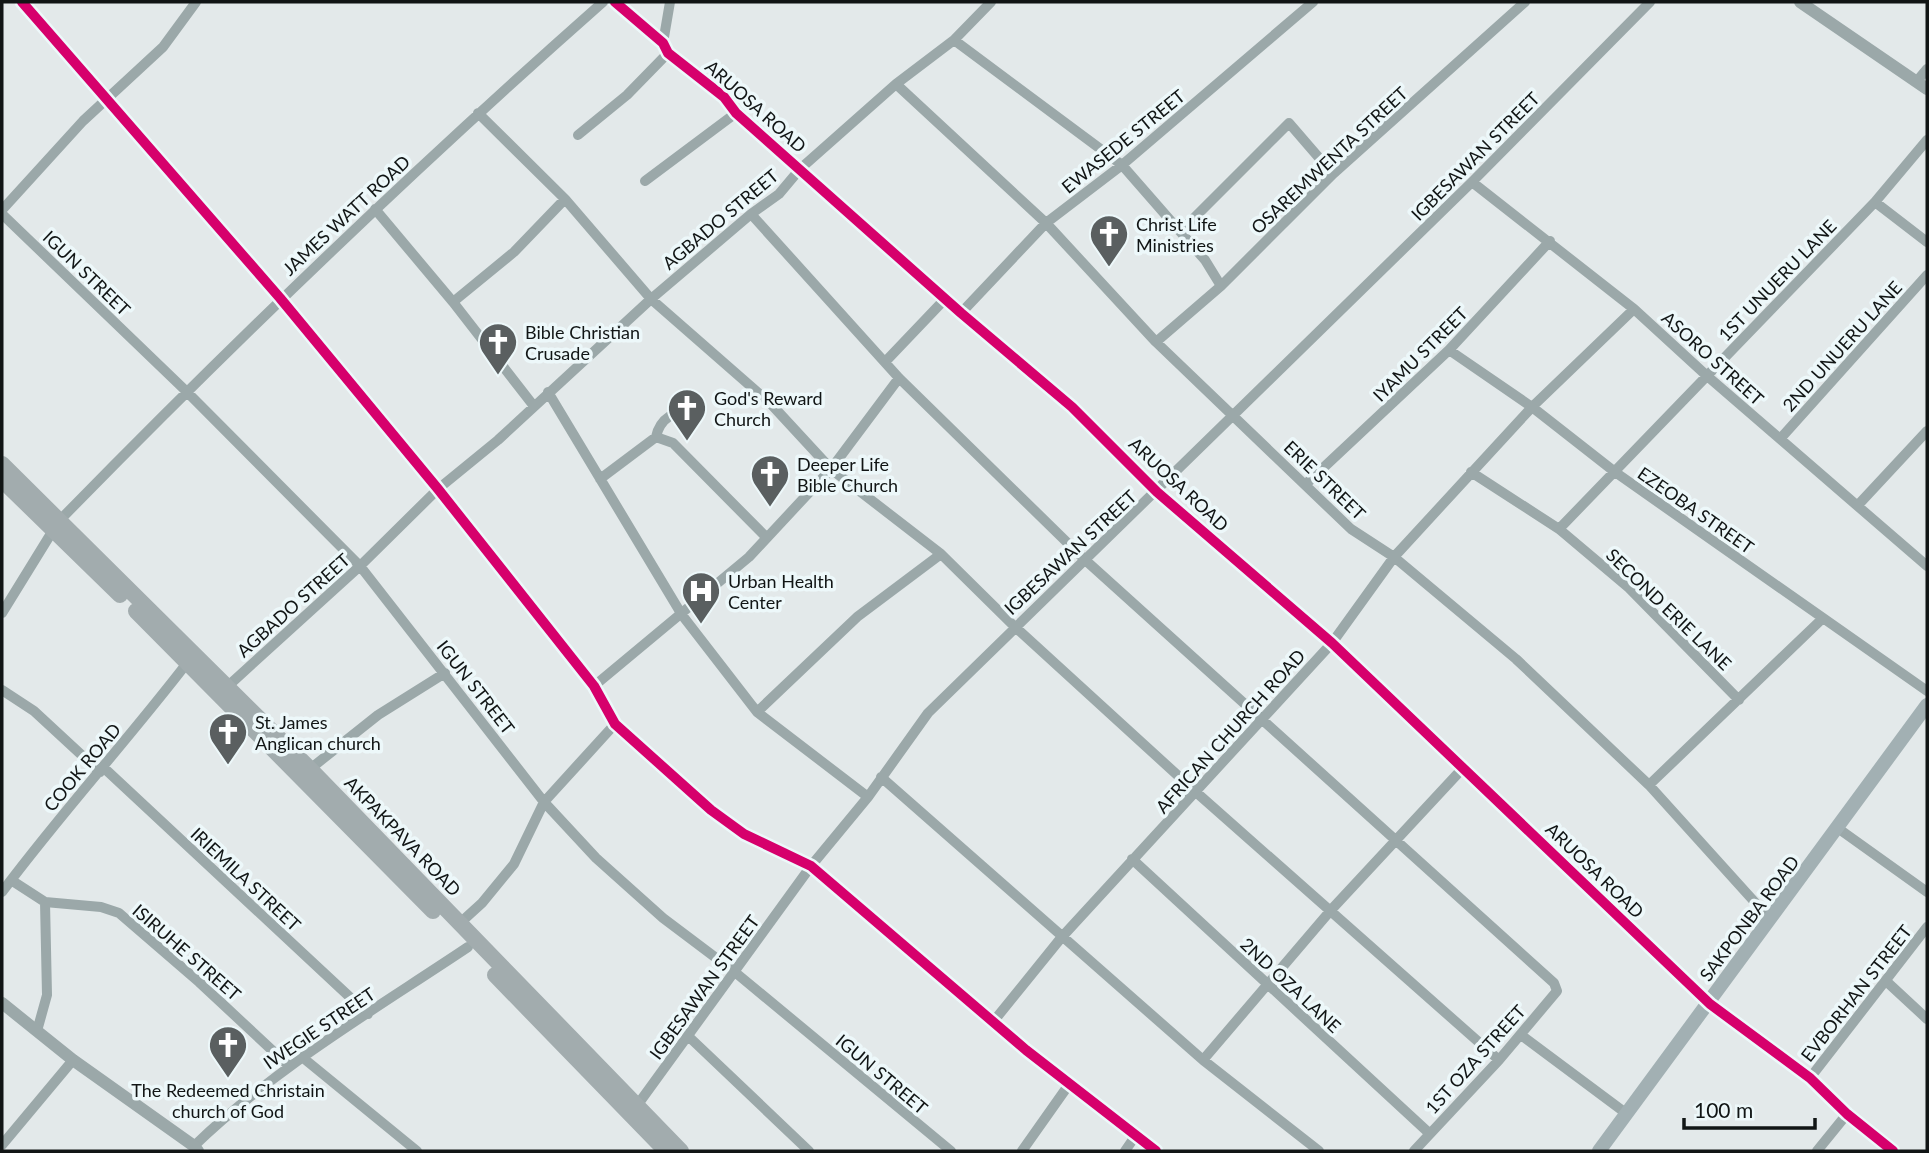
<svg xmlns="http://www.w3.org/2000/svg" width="1929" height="1153" font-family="Lato,sans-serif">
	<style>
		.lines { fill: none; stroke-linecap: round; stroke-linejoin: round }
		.minor { stroke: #9ba8a9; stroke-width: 10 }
		.tertiary { stroke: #9ba8a9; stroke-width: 12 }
		.secondary { stroke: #a2b0b3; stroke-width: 14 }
		.trunk { stroke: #a2acae; stroke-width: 16 }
		.cycleway-casing { stroke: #edf8fa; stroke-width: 15 }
		.cycleway { stroke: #d6006c; stroke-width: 10 }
		.labels { text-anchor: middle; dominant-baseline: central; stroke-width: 7; stroke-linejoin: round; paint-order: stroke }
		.street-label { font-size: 18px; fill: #111515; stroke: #edf8fa }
		.poi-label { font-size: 18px; fill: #111515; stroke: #edf8fa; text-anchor: start }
	</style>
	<rect width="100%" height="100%" fill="#e3e9ea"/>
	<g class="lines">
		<path class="minor" d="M 22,2 L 280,298 L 438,489 L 594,686 L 615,724 L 711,810 L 744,834 L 811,866 L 1026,1050 L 1156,1151
			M 615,2 L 663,43 L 668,53 L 724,97 L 736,113 L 961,313 L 1072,407 L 1157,492 L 1332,643 L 1710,1004 L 1810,1078 L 1847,1114 L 1893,1151
			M 954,40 L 1122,165 L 1205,260 L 1221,286
			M 663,43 L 670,2
			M 1917,81 L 1927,69
			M 896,84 L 1046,223 L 1156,342 L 1351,529 L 1394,557 L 1516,659 L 1649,785 L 1770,919
			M 478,113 L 565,199 L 651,299 L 771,404 L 831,469 L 941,554 L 1014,626 L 1197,793 L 1499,1060
			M 578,135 L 627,95 L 668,53
			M 645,181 L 736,113
			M 1472,182 L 1634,309 L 1706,375 L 1927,566
			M 1875,202 L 1927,242
			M 375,209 L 453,302 L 533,405
			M 2,210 L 83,121 L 163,47 L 196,2
			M 2,214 L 186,391 L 360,566 L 544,802 L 596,858 L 663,918 L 736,973 L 951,1151
			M 751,214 L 899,378 L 1083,558 L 1554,983 L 1557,991 L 1499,1060 L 1414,1151
			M 1181,231 L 1289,123 L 1333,174
			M 453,302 L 514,252 L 565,199
			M 961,313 L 1046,223 L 1122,165 L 1313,2
			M 1156,342 L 1221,286 L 1333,174 L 1525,2
			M 1449,350 L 1532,407 L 1615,472 L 1927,691
			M 885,362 L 946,298
			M 548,392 L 682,615 L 757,712 L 868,797
			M 656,437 C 660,417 676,411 694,408
			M 1781,438 L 1927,275
			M 1471,472 L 1559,529 L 1629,588 L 1739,700
			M 600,479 L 656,437 L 673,443 L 766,537
			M 1306,484 L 1449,350 L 1550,241
			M 1859,504 L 1927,431
			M 60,520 C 235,341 415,168 603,2
			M 1559,529 L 1875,202 L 1927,140
			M 2,613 L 52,532
			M 228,686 L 360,566 L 438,489 L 498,440 L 651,299 L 751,214 L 779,194 L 800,169 L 896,84 L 954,40 L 991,2
			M 594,686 L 749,557 L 831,469 L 899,378
			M 2,690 L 34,711 L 100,772
			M 757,712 L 857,617 L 941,554
			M 103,767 L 368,1014
			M 310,769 L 378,715 L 445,673
			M 881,777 L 1203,1060 L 1319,1151
			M 1649,785 L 1822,619
			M 1839,829 L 1927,892
			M 1132,859 L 1429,1133
			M 11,880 L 45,902 L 101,907 L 119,913 L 199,982 L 289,1066
			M 2,892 C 61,813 127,741 187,663
			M 460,923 L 482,903 L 514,864 L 544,802 L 615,724
			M 1886,981 L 1927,1019
			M 993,1022 L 1061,938 L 1332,643 L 1394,557 L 1532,407 L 1634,309
			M 37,1031 L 47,995 L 45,902
			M 687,1035 L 809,1151
			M 1521,1035 L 1627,1114
			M 302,1057 L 417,1151
			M 1203,1060 L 1331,910 L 1463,768
			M 1810,1078 L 1927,927
			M 636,1107 L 811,866 L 868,797 L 928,713 L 1472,182 L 1650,2
			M 2,1145 L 73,1060
			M 194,1146 C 276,1067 374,1010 468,947
			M 1022,1151 L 1070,1083
			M 1125,1151 L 1136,1135
			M 1817,1151 L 1847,1114"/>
		<path class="tertiary" d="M 1800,2 L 1927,89
			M 2,1003 L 73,1060 L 194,1146 L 198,1151"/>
		<path class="secondary" d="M 1599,1151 L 1927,705"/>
		<path class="trunk" d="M 2,464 L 310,769 L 681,1151
			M 2,480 L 120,595
			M 136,611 L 433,911
			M 495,975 L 666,1151"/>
		<g class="cycleway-casing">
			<path id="cycleway" d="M 22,2 L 280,298 L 438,489 L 594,686 L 615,724 L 711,810 L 744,834 L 811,866 L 1026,1050 L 1156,1151
				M 615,2 L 663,43 L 668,53 L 724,97 L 736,113 L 961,313 L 1072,407 L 1157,492 L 1332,643 L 1710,1004 L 1810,1078 L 1847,1114 L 1893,1151"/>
		</g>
		<use href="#cycleway" class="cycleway"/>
	</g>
	<defs>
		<g id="church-pin" transform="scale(2.0125)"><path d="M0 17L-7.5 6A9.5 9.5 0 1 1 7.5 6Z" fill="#5a5f60" stroke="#edf8fa"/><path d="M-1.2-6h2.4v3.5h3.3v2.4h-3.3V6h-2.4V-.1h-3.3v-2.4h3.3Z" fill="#fff"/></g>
		<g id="hospital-pin" transform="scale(2.0125)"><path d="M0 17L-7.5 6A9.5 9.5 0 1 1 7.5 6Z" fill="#5a5f60" stroke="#edf8fa"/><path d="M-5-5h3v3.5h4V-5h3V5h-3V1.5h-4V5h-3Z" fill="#fff"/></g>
	</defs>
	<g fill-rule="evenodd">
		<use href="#church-pin" x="1109" y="234"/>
		<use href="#church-pin" x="498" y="342"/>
		<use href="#church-pin" x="687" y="408"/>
		<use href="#church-pin" x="770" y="474"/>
		<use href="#hospital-pin" x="701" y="591"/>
		<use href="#church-pin" x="228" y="732"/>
		<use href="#church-pin" x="228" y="1045"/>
	</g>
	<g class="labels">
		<g class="street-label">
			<text transform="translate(756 106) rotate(42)">ARUOSA ROAD</text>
			<text transform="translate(1123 141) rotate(-39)">EWASEDE STREET</text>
			<text transform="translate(1475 156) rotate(-45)">IGBESAWAN STREET</text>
			<text transform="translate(1329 160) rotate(-43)">OSAREMWENTA STREET</text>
			<text transform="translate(346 215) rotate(-43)">JAMES WATT ROAD</text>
			<text transform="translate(720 219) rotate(-40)">AGBADO STREET</text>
			<text transform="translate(87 273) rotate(44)">IGUN STREET</text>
			<text transform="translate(1777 280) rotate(-46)">1ST UNUERU LANE</text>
			<text transform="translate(1842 346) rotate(-48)">2ND UNUERU LANE</text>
			<text transform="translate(1420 354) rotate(-45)">IYAMU STREET</text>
			<text transform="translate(1713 358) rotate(42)">ASORO STREET</text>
			<text transform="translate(1325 480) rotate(44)">ERIE STREET</text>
			<text transform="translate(1179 484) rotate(43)">ARUOSA ROAD</text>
			<text transform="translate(1696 510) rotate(35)">EZEOBA STREET</text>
			<text transform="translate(1070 552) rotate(-43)">IGBESAWAN STREET</text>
			<text transform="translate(293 605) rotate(-42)">AGBADO STREET</text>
			<text transform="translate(1669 609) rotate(44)">SECOND ERIE LANE</text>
			<text transform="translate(476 687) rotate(52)">IGUN STREET</text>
			<text transform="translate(1230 731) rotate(-48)">AFRICAN CHURCH ROAD</text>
			<text transform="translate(82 767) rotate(-50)">COOK ROAD</text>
			<text transform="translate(403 836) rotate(46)">AKPAKPAVA ROAD</text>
			<text transform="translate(1595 870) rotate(44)">ARUOSA ROAD</text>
			<text transform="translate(246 879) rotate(43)">IRIEMILA STREET</text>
			<text transform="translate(1749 918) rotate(-53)">SAKPONBA ROAD</text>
			<text transform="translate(187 952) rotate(41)">ISIRUHE STREET</text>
			<text transform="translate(1291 985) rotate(43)">2ND OZA LANE</text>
			<text transform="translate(704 987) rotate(-54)">IGBESAWAN STREET</text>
			<text transform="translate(1856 993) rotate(-52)">EVBORHAN STREET</text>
			<text transform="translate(319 1028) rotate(-34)">IWEGIE STREET</text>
			<text transform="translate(1475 1059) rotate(-48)">1ST OZA STREET</text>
			<text transform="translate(882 1074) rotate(40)">IGUN STREET</text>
		</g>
		<g class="poi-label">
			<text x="1136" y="224">Christ Life<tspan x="1136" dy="21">Ministries</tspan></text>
			<text x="525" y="332">Bible Christian<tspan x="525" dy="21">Crusade</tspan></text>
			<text x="714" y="398">God's Reward<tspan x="714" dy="21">Church</tspan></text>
			<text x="797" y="464">Deeper Life<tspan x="797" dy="21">Bible Church</tspan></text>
			<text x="728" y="581">Urban Health<tspan x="728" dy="21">Center</tspan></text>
			<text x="255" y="722">St. James<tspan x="255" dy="21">Anglican church</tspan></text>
			<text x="228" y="1090" text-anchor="middle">The Redeemed Christain<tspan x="228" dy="21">church of God</tspan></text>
		</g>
	</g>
	<rect width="1929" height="1153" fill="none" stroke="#111515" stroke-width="7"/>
	<path d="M1684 1118v10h131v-10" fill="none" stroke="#111515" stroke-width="3.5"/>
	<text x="1694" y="1118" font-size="21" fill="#111515" stroke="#edf8fa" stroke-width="5" paint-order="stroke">100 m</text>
</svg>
